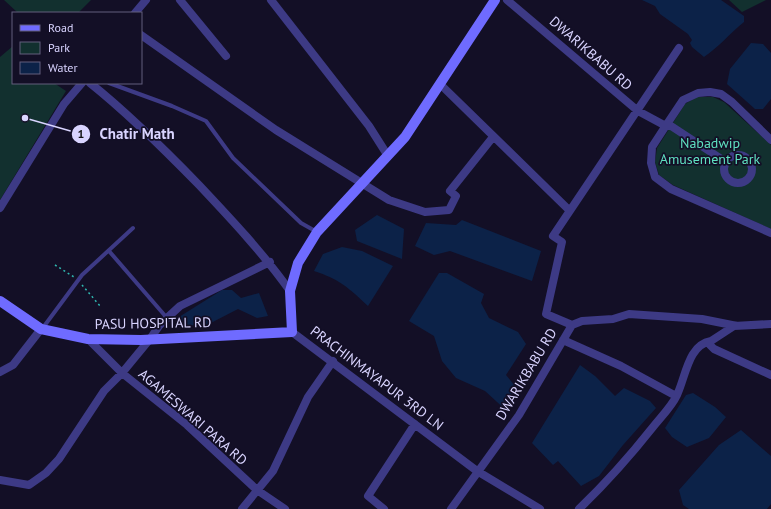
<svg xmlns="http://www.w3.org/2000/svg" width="771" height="509" font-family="'PT Sans',sans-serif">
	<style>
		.green { fill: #12302f }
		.water { fill: #0c2248 }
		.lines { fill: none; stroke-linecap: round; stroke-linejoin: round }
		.path { stroke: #2fb8b0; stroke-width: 1.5; stroke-dasharray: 2 3; stroke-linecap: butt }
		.lane { stroke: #3d3a85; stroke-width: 4 }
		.street { stroke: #3d3a85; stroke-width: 8 }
		.secondary { stroke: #6f6bff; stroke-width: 10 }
		.labels { text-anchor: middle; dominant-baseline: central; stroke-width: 3.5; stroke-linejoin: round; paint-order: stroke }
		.street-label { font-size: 14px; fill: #d9d4ff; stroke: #130f26 }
		.park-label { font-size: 14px; fill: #5fe0c0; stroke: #130f26 }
		.leader { fill: none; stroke: #d9d4ff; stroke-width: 1.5 }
		.callout-dot { fill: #d9d4ff; stroke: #130f26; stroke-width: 1.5 }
		.mark-label { font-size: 12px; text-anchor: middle; font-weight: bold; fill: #111 }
		.callout-label { font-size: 15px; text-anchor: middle; font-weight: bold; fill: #d9d4ff; stroke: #130f26; stroke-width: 3.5; stroke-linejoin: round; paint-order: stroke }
	</style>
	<rect width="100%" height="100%" fill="#130f26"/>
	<path class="green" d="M 4,0 L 91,0 L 78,13 L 18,13 Z
		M 729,0 L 766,0 L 742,12 Z
		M 13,46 L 13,83 L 54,83 L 66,91 L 0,200 L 0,57 Z
		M 697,97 L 713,97 L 724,102 L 771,145 L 771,229 L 673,185 L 659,175 L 655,162 L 657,148 L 685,104 Z"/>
	<path class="water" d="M 642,0 L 721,0 L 744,16 L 744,22 C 730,33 719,47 704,57 L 692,47 L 690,43 L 692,40 L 688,34 L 660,14 L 655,6 Z
		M 751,43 L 763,44 L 771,53 L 771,99 L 763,109 L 755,109 L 727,84 L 730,69 Z
		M 377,215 L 404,229 L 402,259 L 357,241 L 355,230 Z
		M 462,220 L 541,251 L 532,281 L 450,251 L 434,255 L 415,246 L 426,223 L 456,225 Z
		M 342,247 L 362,251 L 393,266 L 368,306 C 349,288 339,279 314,271 L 323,254 Z
		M 439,273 L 447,273 L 484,294 L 481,303 L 489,318 L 518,332 L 526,344 L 506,375 L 516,387 L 508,412 L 485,391 L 456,378 L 442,361 L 434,336 L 409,321 Z
		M 222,290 L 232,290 L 241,298 L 259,293 L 268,316 L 257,318 L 238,309 L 205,326 L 184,325 L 179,317 Z
		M 580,365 L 595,376 L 615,396 L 624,388 L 650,401 L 656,408 L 623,445 L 599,476 L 581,486 L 558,461 L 553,465 L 532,443 Z
		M 693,393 L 715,407 L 726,417 L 709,438 L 687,447 L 672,437 L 665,428 L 686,395 Z
		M 741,430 L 771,456 L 771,504 L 767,509 L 689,509 L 683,505 L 679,490 L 719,445 Z"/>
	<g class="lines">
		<path class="path" d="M 55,265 L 74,277
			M 82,285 L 101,307"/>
		<path class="lane" d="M 109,83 L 172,106 L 206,121 L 233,158 L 301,223 L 317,232
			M 109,251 L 167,318
			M 42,329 L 82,275 L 133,228"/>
		<path class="street" d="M 180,0 L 226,56
			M 271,0 L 369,126 L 388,156
			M 507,0 L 638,111 L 664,125 L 671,126 L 726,162
			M 135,13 L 146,0
			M 141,35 L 276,130 L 389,200 L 425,212 L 449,210 L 456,196 L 450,191 L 493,137
			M 90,83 C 129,114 164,149 199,185 C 231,219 263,253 290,291
			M 440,84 L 569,210
			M 771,140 L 732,102 L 721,94 L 710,92 L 698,93 L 683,100 L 667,124 L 652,147 L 651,163 L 655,177 L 671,189 L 771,233
			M724 169a14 14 0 1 1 28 0a14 14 0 1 1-28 0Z
			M 0,208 L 64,104 L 82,83
			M 771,324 L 734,326 L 711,341 L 710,345 L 714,349 L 771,375
			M 572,325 L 546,314 L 562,242 L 553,236 L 679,48
			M 572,325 L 582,321 L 613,319 L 629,314 L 702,319 L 737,326
			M 292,332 L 477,471 L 540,509
			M 88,339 L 122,373 L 187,425 L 257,490 L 285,509
			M 563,340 L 621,366 L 676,396
			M 0,372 L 13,365 L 41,329
			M 0,480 L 29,485 L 46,473 L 59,459 L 104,391 L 122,373 L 150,339 L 159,326 L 167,318 L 180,306 L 270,262
			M 242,509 L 273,471 L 308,397 L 333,361
			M 384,509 L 368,496 L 415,424
			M 451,509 L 519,415 L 572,325
			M 579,509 C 606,483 630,456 653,427 C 661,417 672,406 677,395 C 686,376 688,345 711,341"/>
		<path class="secondary" d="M 0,301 L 41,329 L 88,339 L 141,340 L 292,332 L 290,291 L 298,263 L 317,232 L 405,137 L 495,0"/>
	</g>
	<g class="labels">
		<g class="street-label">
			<text transform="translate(591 53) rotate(41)">DWARIKBABU RD</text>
			<text transform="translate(153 323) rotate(-1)">PASU HOSPITAL RD</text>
			<text transform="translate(526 374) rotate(-59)">DWARIKBABU RD</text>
			<text transform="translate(377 378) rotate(37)">PRACHINMAYAPUR 3RD LN</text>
			<text transform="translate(193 417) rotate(41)">AGAMESWARI PARA RD</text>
		</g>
		<g class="park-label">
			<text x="710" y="143">Nabadwip<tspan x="710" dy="16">Amusement Park</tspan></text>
		</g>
	</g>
	<path class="leader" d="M25 118L81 134"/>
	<g class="callout-dot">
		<circle cx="25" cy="118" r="4"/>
		<circle cx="81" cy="134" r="10"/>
	</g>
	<g class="mark-label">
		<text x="81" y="138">1</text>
	</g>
	<g class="callout-label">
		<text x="137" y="139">Chatir Math</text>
	</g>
	<rect x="12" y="12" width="130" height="72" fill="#130f26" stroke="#625e7d"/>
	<rect x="20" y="25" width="20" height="6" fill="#6f6bff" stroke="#625e7d"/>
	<text x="48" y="32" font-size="12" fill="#d9d4ff">Road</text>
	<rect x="20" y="42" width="20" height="12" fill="#12302f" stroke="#625e7d"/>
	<text x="48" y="52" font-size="12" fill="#d9d4ff">Park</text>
	<rect x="20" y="62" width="20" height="12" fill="#0c2248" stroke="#625e7d"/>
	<text x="48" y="72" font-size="12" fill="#d9d4ff">Water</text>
</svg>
